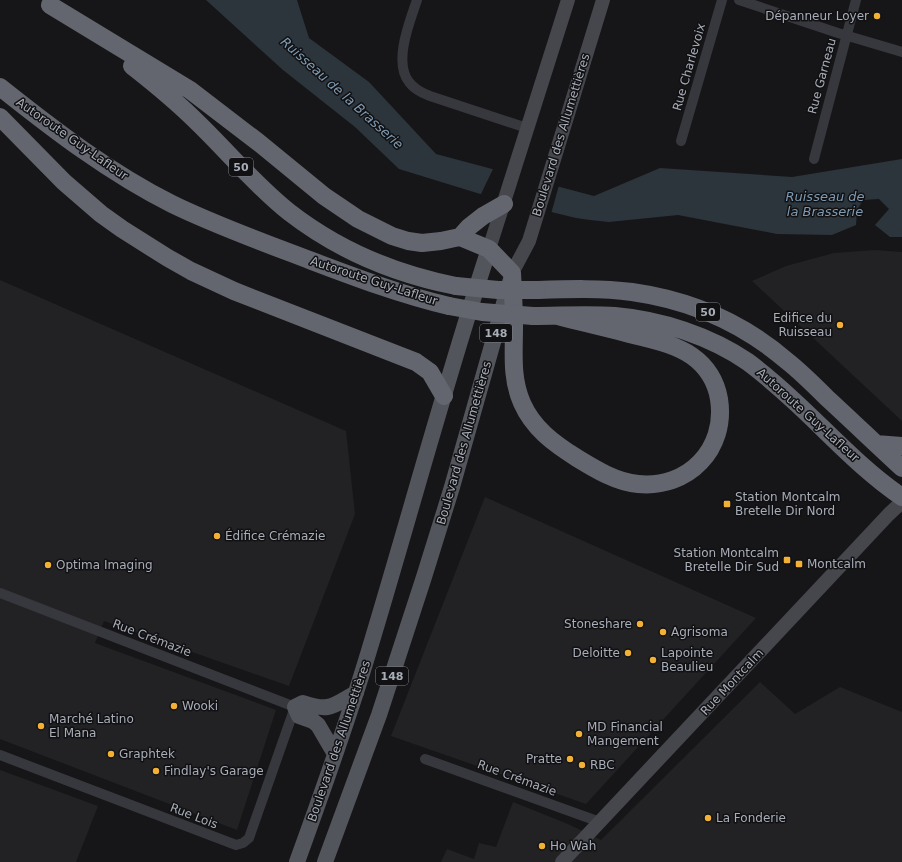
<svg xmlns="http://www.w3.org/2000/svg" width="902" height="862" font-family="'DejaVu Sans',sans-serif">
	<style>
		.built { fill: #222225 }
		.water { fill: #2c353c }
		.pier { fill: #161618 }
		.lines { fill: none; stroke-linecap: round; stroke-linejoin: round }
		.street { stroke: #37383d; stroke-width: 10 }
		.secondary { stroke: #45474d; stroke-width: 14 }
		.primary { stroke: #53555c; stroke-width: 16 }
		.highway { stroke: #63666e; stroke-width: 18 }
		.highway-bridge { stroke: #63666e; stroke-width: 18 }
		.poi-dot { fill: #f2b134; stroke: #111113; stroke-width: 1.5 }
		.labels { text-anchor: middle; dominant-baseline: central; stroke-width: 3; stroke-linejoin: round; paint-order: stroke }
		.shield { fill: #111113; stroke: #7b7e86; stroke-width: 1 }
		.shield-label { font-size: 11px; font-weight: bold; fill: #a8adb8 }
		.poi-label { font-size: 12px; fill: #a8adb8; stroke: #111113; text-anchor: start }
		.street-label { font-size: 12px; fill: #a8adb8; stroke: #111113 }
		.water-label { font-size: 13px; font-style: italic; fill: #7f9bb3; stroke: #111113 }
	</style>
	<rect width="100%" height="100%" fill="#161618"/>
	<path class="built" d="M 875,250 L 902,252 L 902,421 L 752,281 L 786,266 L 834,253 Z
		M 0,280 L 346,431 L 355,514 L 289,686 L 104,621 L 95,643 L 276,710 L 237,830 L 0,739 Z
		M 485,497 L 756,618 L 586,804 L 391,736 Z
		M 760,682 L 795,714 L 840,687 L 902,712 L 902,862 L 441,862 L 447,849 L 474,859 L 479,843 L 496,847 L 513,802 L 568,824 L 601,840 Z
		M 0,770 L 98,806 L 76,862 L 0,862 Z"/>
	<path class="water" d="M 206,0 L 297,0 L 309,38 L 369,82 L 436,154 L 594,196 L 660,168 L 792,177 L 902,159 L 902,237 L 890,237 L 875,225 L 889,209 L 879,199 L 863,200 L 857,210 L 856,225 L 832,235 L 777,234 L 678,215 L 609,222 L 590,220 L 576,218 L 490,197 L 399,169 L 355,127 L 283,70 Z"/>
	<path class="pier" d="M 494,167 L 559,185 L 551,214 L 480,196 Z"/>
	<g class="lines">
		<path class="street" d="M 417,0 C 410,21 393,62 409,82 C 414,89 422,93 430,96 L 527,128
			M 739,0 L 838,33 L 902,52
			M 681,141 L 722,0
			M 814,159 L 856,0
			M 0,593 L 295,707 L 249,838 L 243,843 L 236,845 L 0,755
			M 425,759 L 600,822"/>
		<path class="secondary" d="M 489,249 L 568,0
			M 512,273 L 529,241 L 603,0
			M 562,862 L 889,514 L 902,502"/>
		<path class="primary" d="M 335,754 L 318,725 L 313,721 L 299,716 L 295,707 L 303,703 C 331,712 332,706 356,693
			M 297,862 C 322,793 347,724 368,654 C 409,519 445,383 489,249
			M 325,862 L 379,715 L 424,577 L 452,487 L 510,282"/>
		<path class="highway" d="M 50,5 L 190,90 L 258,142 L 324,196 L 358,219 L 392,236 L 408,241 L 422,243 L 441,241 L 455,238 L 460,237 L 469,227 L 483,216 L 504,204
			M 132,66 C 155,84 177,102 198,123 C 228,152 255,185 289,212 C 338,250 395,274 456,286
			M 0,87 C 54,130 110,173 172,204 C 217,226 265,243 312,261 C 357,278 402,295 449,306
			M 0,117 L 64,182 L 101,214 L 122,229 L 168,258 L 191,271 L 234,291 L 416,362 L 430,372 L 444,396
			M 460,237 L 489,249 L 512,273 C 513,291 514,309 514,328 C 514,353 511,378 522,403 C 533,428 553,443 577,458 C 595,469 616,482 638,484 C 688,489 727,449 719,399 C 716,381 706,366 692,356 C 673,343 648,339 626,333 C 603,327 581,322 558,316
			M 538,290 C 569,289 601,288 632,292 C 689,300 743,323 787,361 C 801,372 814,385 827,398 C 852,421 877,445 902,468
			M 533,316 C 560,316 588,314 615,316 C 661,320 710,336 748,362 C 764,374 779,387 794,401 C 829,433 862,470 902,497
			M 876,444 L 902,446"/>
		<path class="highway-bridge" d="M 456,286 L 498,290 L 538,290
			M 449,306 L 482,312 L 533,316"/>
	</g>
	<g class="poi-dot">
		<circle cx="877" cy="16" r="4"/>
		<circle cx="840" cy="325" r="4"/>
		<rect x="723" y="500" width="8" height="8" rx="2"/>
		<circle cx="217" cy="536" r="4"/>
		<rect x="783" y="556" width="8" height="8" rx="2"/>
		<rect x="795" y="560" width="8" height="8" rx="2"/>
		<circle cx="48" cy="565" r="4"/>
		<circle cx="640" cy="624" r="4"/>
		<circle cx="663" cy="632" r="4"/>
		<circle cx="628" cy="653" r="4"/>
		<circle cx="653" cy="660" r="4"/>
		<circle cx="174" cy="706" r="4"/>
		<circle cx="41" cy="726" r="4"/>
		<circle cx="579" cy="734" r="4"/>
		<circle cx="111" cy="754" r="4"/>
		<circle cx="570" cy="759" r="4"/>
		<circle cx="582" cy="765" r="4"/>
		<circle cx="156" cy="771" r="4"/>
		<circle cx="708" cy="818" r="4"/>
		<circle cx="542" cy="846" r="4"/>
	</g>
	<g class="labels">
		<g class="shield">
			<rect x="229" y="158" width="24" height="18" rx="3"/>
			<rect x="696" y="303" width="24" height="18" rx="3"/>
			<rect x="480" y="324" width="32" height="18" rx="3"/>
			<rect x="376" y="667" width="32" height="18" rx="3"/>
		</g>
		<g class="shield-label">
			<text x="241" y="167">50</text>
			<text x="708" y="312">50</text>
			<text x="496" y="333">148</text>
			<text x="392" y="676">148</text>
		</g>
		<g class="poi-label">
			<text x="869" y="16" text-anchor="end">Dépanneur Loyer</text>
			<text x="832" y="318" text-anchor="end">Edifice du<tspan x="832" dy="14">Ruisseau</tspan></text>
			<text x="735" y="497">Station Montcalm<tspan x="735" dy="14">Bretelle Dir Nord</tspan></text>
			<text x="225" y="536">Édifice Crémazie</text>
			<text x="779" y="553" text-anchor="end">Station Montcalm<tspan x="779" dy="14">Bretelle Dir Sud</tspan></text>
			<text x="807" y="564">Montcalm</text>
			<text x="56" y="565">Optima Imaging</text>
			<text x="632" y="624" text-anchor="end">Stoneshare</text>
			<text x="671" y="632">Agrisoma</text>
			<text x="620" y="653" text-anchor="end">Deloitte</text>
			<text x="661" y="653">Lapointe<tspan x="661" dy="14">Beaulieu</tspan></text>
			<text x="182" y="706">Wooki</text>
			<text x="49" y="719">Marché Latino<tspan x="49" dy="14">El Mana</tspan></text>
			<text x="587" y="727">MD Financial<tspan x="587" dy="14">Mangement</tspan></text>
			<text x="119" y="754">Graphtek</text>
			<text x="562" y="759" text-anchor="end">Pratte</text>
			<text x="590" y="765">RBC</text>
			<text x="164" y="771">Findlay's Garage</text>
			<text x="716" y="818">La Fonderie</text>
			<text x="550" y="846">Ho Wah</text>
		</g>
		<g class="street-label">
			<text transform="translate(689 67) rotate(-74)">Rue Charlevoix</text>
			<text transform="translate(822 76) rotate(-75)">Rue Garneau</text>
			<text transform="translate(561 135) rotate(-73)">Boulevard des Allumettières</text>
			<text transform="translate(72 139) rotate(35)">Autoroute Guy-Lafleur</text>
			<text transform="translate(374 281) rotate(18)">Autoroute Guy-Lafleur</text>
			<text transform="translate(808 415) rotate(42)">Autoroute Guy-Lafleur</text>
			<text transform="translate(464 443) rotate(-74)">Boulevard des Allumettières</text>
			<text transform="translate(152 638) rotate(21)">Rue Crémazie</text>
			<text transform="translate(732 682) rotate(-47)">Rue Montcalm</text>
			<text transform="translate(339 741) rotate(-71)">Boulevard des Allumettières</text>
			<text transform="translate(517 778) rotate(20)">Rue Crémazie</text>
			<text transform="translate(194 816) rotate(21)">Rue Lois</text>
		</g>
		<g class="water-label">
			<text transform="translate(342 93) rotate(42)">Ruisseau de la Brasserie</text>
			<text x="825" y="196">Ruisseau de<tspan x="825" dy="15">la Brasserie</tspan></text>
		</g>
	</g>
</svg>
